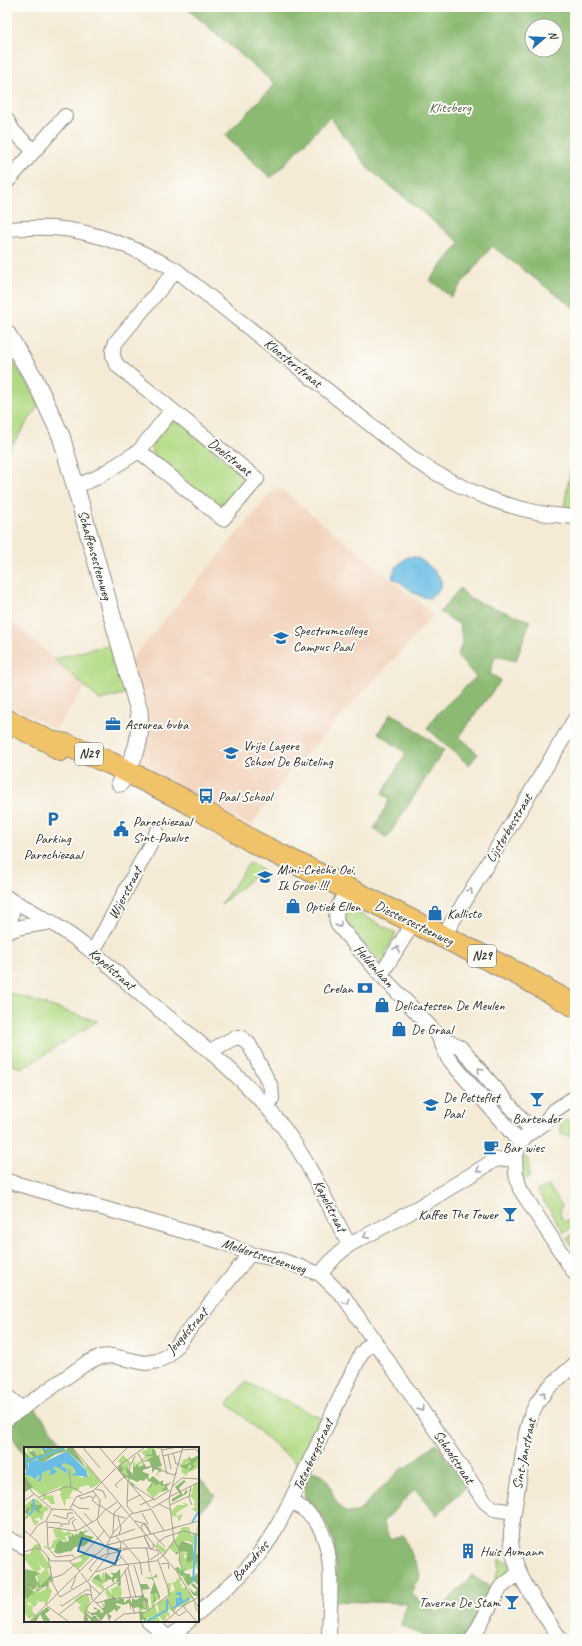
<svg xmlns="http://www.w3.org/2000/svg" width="582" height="1646" font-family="Caveat,sans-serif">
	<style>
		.built { fill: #f2d4be }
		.green { fill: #b1da84; stroke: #6e8258 }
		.forest { fill: #8cba72; stroke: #5c724e; fill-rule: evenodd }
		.water { fill: #69bde5; stroke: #4a7488 }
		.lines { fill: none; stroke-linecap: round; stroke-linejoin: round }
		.minor-casing { stroke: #908a80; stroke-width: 16 }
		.tertiary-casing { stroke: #908a80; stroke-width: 19 }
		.primary-casing { stroke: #908a80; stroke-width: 24 }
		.minor { stroke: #fff; stroke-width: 14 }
		.tertiary { stroke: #fff; stroke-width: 17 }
		.primary { stroke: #f1c369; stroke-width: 22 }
		.oneway { stroke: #a0a0a0 }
		.labels { text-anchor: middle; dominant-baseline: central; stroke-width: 4; stroke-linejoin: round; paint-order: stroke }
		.shield { fill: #fdfcf7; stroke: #6a6a68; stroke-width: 1 }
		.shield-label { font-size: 13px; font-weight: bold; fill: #2b2b2b }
		.park-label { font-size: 14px; fill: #536046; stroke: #fdfcf7 }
		.street-label { font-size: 14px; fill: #2b2b2b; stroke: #fdfcf7 }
		.poi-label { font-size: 14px; fill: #2b2b2b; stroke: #fdfcf7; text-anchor: start }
		.inset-river { fill: none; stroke: #69bde5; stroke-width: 2 }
		.inset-road { fill: none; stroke: #a49e91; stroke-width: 1 }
		.view { fill: #1f6fb2; fill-opacity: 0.15; stroke: #1f6fb2; stroke-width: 2 }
		.inset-edge { fill: none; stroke: #2b2b2b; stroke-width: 2 }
	</style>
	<rect width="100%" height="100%" fill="#fdfcf7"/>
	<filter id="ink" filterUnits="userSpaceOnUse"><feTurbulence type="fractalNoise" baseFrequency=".025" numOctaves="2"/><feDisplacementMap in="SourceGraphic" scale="8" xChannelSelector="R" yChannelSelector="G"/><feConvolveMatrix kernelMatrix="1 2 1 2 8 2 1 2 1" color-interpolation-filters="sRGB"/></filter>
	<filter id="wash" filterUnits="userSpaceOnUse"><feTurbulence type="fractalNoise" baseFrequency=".012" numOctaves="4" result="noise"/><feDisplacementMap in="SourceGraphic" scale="16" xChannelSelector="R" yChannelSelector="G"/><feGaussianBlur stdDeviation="0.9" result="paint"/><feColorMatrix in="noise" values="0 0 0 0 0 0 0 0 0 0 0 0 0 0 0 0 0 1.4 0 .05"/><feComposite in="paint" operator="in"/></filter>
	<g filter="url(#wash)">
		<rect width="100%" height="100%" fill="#f4ead5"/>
		<path class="built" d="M 277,486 L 434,615 L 362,694 L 290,771 L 251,826 L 200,797 L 141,768 L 130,661 Z
			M 7,617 L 86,687 L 55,729 L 7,705 Z"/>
		<path class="green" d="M 7,353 L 40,403 L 7,453 Z
			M 176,422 L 182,424 L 241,474 C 245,488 229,507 215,505 L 152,453 L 151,446 L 170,423 Z
			M 575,444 L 575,508 L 564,508 L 574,446 Z
			M 114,643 L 128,693 L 100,700 L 54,659 Z
			M 250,862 L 262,870 L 221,904 Z
			M 345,906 L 396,933 L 385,953 L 387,961 L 382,964 L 340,915 Z
			M 7,992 L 93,1020 L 98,1021 L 23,1068 L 12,1065 L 7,1053 Z
			M 574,1119 L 575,1120 L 575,1137 L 561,1134 L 560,1125 L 564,1121 Z
			M 523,1157 L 529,1159 L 529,1178 L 523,1180 L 521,1163 Z
			M 548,1185 L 562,1206 L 560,1212 L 561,1217 L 565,1221 L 573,1220 L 575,1226 L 564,1232 L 537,1191 Z
			M 575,1233 L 575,1250 L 567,1238 Z
			M 245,1382 L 322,1419 L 300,1467 L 228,1404 Z
			M 499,1559 L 509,1563 C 510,1575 501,1577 494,1584 L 498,1570 Z"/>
		<path class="forest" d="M 185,7 L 575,7 L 575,309 L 492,246 L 451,297 L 430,280 L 460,243 L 369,169 L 330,117 L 271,178 L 225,136 L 275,84 ZM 532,26 L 556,26 L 556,50 L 532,50 Z
			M 460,588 L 470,599 L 530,621 L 516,661 L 495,656 L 490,674 L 501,680 L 459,736 L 478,754 L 469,765 L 427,728 L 439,712 L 476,677 L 457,656 L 463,641 L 459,624 L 440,612 Z
			M 391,713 L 444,750 L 387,838 L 374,829 L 390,799 L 382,794 L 406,753 L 378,733 Z
			M 34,1407 L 66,1448 L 25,1448 L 25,1455 L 11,1435 L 7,1438 L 7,1426 Z
			M 436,1443 L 466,1487 L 437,1515 L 415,1489 L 383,1522 L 390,1539 L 403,1535 L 420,1573 L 419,1580 L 414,1584 L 412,1594 L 437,1613 L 472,1575 L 491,1587 L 467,1639 L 430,1639 L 401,1625 L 407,1603 L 333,1601 L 336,1571 L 334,1543 L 324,1518 L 308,1503 L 305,1497 L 304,1488 L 311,1471 C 331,1475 328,1486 336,1501 C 338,1506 343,1510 347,1513 L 357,1512 L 402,1468 L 407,1467 Z
			M 198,1477 L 215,1495 L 198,1514 Z"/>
		<path class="water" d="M 408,557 C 410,557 412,556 415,557 C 422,559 444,576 441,585 C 440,589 434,594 431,598 C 415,599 406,583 392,578 C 394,568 400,562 408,557 Z"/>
	</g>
	<g filter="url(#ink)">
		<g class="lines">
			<g class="minor-casing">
				<path id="minor" d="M 7,120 L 13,131 L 34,151
					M 7,182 L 65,116
					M 7,229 C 22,228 38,227 53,228 C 97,231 138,249 176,270 L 416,461 C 465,492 516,514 575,517
					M 139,451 L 223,519 L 257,479 L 118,366 C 112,358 111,351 116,342 L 176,270
					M 76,486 L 96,478 L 139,451 L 172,410
					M 348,889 C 342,900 332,912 338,925 L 381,975 L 438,1035 L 448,1058 L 520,1143
					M 7,898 C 38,913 67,931 94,953 C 112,967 128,984 146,999 C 194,1038 245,1077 283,1127 C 310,1163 328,1205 349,1245
					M 8,898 L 12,913 L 8,932
					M 7,932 L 21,927 L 52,922
					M 443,937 L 575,719
					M 93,952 L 157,832
					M 381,975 L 413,923
					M 438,1035 L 460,1047 L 532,1131
					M 210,1051 L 234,1038 L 242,1038 L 249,1044 L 271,1087 L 272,1098 L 268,1109
					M 575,1097 L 552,1112 L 545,1123 L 527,1135 L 520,1143 L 515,1158 L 516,1174 L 520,1189 L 575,1274
					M 7,1181 L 222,1242 L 250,1254 L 281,1260 L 320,1274 L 344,1297 L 485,1502 L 494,1509 L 513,1512
					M 320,1274 L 335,1257 L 349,1245 L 409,1213 L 495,1160 L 515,1158
					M 7,1396 L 22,1409
					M 7,1419 L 85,1364 L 99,1357 L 113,1356 L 145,1363 L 158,1361 L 169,1355 L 250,1254
					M 291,1500 C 298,1506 307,1511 313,1518 C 338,1546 329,1604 329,1639
					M 7,1538 L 25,1547
					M 198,1613 L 241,1575 L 257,1557 L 272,1536 L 291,1500 L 361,1354 L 374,1339
					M 148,1621 L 170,1639
					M 169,1638 L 189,1621
					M 472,1639 L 500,1588 L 519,1573
					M 560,1639 C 540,1607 509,1571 511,1532 L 526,1433 L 531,1415 L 537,1403 L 547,1389 L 575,1364"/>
			</g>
			<g class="tertiary-casing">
				<path id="tertiary" d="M 7,334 L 35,380 L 61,436 L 139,711 C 142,744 135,755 120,783"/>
			</g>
			<g class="primary-casing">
				<path id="primary" d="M 7,721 L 50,742 L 60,750
					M 50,742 L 67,745 L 110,763 L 186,801 L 252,841 L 522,976 L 575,1006"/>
			</g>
			<use href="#minor" class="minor"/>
			<use href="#tertiary" class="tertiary"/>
			<use href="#primary" class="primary"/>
		</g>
		<defs><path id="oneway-chevron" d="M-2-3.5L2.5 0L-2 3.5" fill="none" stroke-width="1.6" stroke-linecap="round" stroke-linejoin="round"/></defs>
		<g class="oneway">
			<use href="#oneway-chevron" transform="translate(470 891) rotate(-59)"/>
			<use href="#oneway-chevron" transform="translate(339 925) rotate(60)"/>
			<use href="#oneway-chevron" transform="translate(397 949) rotate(-59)"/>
			<use href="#oneway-chevron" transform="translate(480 1070) rotate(-130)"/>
			<use href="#oneway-chevron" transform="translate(479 1170) rotate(148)"/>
			<use href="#oneway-chevron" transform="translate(366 1236) rotate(152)"/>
			<use href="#oneway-chevron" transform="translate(347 1302) rotate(54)"/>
			<use href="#oneway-chevron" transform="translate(543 1394) rotate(-52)"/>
			<use href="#oneway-chevron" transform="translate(421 1409) rotate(56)"/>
		</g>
	</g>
	<defs>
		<g id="school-bare" transform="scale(1.2)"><path d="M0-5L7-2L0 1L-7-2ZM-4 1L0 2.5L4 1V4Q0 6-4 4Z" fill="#1f6fb2" stroke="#fdfcf7" stroke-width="2.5" paint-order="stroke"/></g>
		<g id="office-bare" transform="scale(1.2)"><path d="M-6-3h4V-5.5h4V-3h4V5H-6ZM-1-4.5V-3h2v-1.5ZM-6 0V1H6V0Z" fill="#1f6fb2" stroke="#fdfcf7" stroke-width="2.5" paint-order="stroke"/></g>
		<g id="bus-bare" transform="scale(1.2)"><path d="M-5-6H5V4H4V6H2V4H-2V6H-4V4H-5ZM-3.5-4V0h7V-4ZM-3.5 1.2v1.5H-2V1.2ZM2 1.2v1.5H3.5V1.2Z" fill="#1f6fb2" stroke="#fdfcf7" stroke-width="2.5" paint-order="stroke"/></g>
		<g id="parking-bare" transform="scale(1.2)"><path d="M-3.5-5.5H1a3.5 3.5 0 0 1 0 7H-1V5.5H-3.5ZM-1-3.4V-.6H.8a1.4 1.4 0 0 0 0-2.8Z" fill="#1f6fb2" stroke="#fdfcf7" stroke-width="2.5" paint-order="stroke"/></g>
		<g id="civic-bare" transform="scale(1.2)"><path d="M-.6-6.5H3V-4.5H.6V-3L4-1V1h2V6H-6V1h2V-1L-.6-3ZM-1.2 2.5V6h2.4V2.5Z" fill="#1f6fb2" stroke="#fdfcf7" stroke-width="2.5" paint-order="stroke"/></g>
		<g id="shop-bare" transform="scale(1.2)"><path d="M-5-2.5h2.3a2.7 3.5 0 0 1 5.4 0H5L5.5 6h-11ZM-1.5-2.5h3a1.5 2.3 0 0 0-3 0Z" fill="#1f6fb2" stroke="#fdfcf7" stroke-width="2.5" paint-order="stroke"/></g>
		<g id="bank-bare" transform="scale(1.2)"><path d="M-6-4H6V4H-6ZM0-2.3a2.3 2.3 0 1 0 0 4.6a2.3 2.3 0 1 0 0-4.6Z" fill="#1f6fb2" stroke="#fdfcf7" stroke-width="2.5" paint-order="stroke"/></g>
		<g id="bar-bare" transform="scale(1.2)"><path d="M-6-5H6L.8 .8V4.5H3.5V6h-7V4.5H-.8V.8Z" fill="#1f6fb2" stroke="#fdfcf7" stroke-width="2.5" paint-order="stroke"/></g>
		<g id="cafe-bare" transform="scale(1.2)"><path d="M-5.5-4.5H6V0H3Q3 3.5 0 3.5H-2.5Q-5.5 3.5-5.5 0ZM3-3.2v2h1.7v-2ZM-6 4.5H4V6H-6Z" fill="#1f6fb2" stroke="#fdfcf7" stroke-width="2.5" paint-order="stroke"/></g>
		<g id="building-bare" transform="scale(1.2)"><path d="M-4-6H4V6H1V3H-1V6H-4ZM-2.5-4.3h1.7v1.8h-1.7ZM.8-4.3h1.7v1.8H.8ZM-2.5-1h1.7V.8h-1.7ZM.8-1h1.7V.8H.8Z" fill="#1f6fb2" stroke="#fdfcf7" stroke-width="2.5" paint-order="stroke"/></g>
	</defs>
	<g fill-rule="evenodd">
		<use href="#school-bare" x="281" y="638"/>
		<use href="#office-bare" x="113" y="724"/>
		<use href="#school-bare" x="231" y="753"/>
		<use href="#bus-bare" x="206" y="796"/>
		<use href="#parking-bare" x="53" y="819"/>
		<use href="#civic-bare" x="121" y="829"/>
		<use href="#school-bare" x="265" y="877"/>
		<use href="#shop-bare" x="293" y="906"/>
		<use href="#shop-bare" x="435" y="913"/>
		<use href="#bank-bare" x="365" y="988"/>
		<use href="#shop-bare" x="382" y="1005"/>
		<use href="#shop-bare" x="399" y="1029"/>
		<use href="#bar-bare" x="537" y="1099"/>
		<use href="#school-bare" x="431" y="1105"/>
		<use href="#cafe-bare" x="491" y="1147"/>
		<use href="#bar-bare" x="510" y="1214"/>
		<use href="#building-bare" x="468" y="1551"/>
		<use href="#bar-bare" x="512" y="1602"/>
	</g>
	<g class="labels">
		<g class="shield">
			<rect x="75" y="743" width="28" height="22" rx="3"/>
			<rect x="468" y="945" width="28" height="22" rx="3"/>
		</g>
		<g class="shield-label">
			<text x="89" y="754">N29</text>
			<text x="482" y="956">N29</text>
		</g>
		<g class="park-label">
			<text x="450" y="107">Klitsberg</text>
		</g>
		<g class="street-label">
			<text transform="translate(293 363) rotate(39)">Kloosterstraat</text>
			<text transform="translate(230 457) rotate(39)">Doelstraat</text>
			<text transform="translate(95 555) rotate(74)">Schaffensesteenweg</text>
			<text transform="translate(509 828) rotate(-59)">Lijsterbesstraat</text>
			<text transform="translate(125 893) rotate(-62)">Wijerstraat</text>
			<text transform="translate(414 923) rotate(26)">Diestersesteenweg</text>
			<text transform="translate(374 966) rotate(48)">Heldenlaan</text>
			<text transform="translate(112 969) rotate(41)">Kapelstraat</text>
			<text transform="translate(330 1206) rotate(63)">Kapelstraat</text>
			<text transform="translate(264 1256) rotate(18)">Meldertsesteenweg</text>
			<text transform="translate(187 1331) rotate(-49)">Jeugdstraat</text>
			<text transform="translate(524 1454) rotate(-78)">Sint-Janstraat</text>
			<text transform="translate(313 1455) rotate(-65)">Totenbergstraat</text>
			<text transform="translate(454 1457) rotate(56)">Schoolstraat</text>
			<text transform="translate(250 1561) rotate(-49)">Baandries</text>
		</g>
		<g class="poi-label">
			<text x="293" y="630">Spectrumcollege<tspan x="293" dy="16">Campus Paal</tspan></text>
			<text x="125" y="724">Assurea bvba</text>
			<text x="243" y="745">Vrije Lagere<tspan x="243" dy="16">School De Buiteling</tspan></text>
			<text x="218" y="796">Paal School</text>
			<text x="133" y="821">Parochiezaal<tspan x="133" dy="16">Sint-Paulus</tspan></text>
			<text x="53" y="838" text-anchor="middle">Parking<tspan x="53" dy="16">Parochiezaal</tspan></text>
			<text x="277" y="869">Mini-Crèche Oei,<tspan x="277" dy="16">Ik Groei !!!</tspan></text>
			<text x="305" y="906">Optiek Ellen</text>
			<text x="447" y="913">Kallisto</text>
			<text x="353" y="988" text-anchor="end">Crelan</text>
			<text x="394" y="1005">Delicatessen De Meulen</text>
			<text x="411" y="1029">De Graal</text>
			<text x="443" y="1097">De Petteflet<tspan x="443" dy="16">Paal</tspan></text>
			<text x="537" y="1118" text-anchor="middle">Bartender</text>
			<text x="503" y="1147">Bar wies</text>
			<text x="498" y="1214" text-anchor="end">Kaffee The Tower</text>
			<text x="480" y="1551">Huis Aumann</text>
			<text x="500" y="1602" text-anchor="end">Taverne De Stam</text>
		</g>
	</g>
	<g transform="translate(24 1447)">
		<rect width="175" height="175" fill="#f4ead5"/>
		<path d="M 2,0 L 17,0 L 19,8 L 13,11 L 11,3 L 7,2 L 5,4 L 9,11 L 6,12 ZM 123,0 L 134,0 L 137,2 L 128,1 L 128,7 L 124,8 L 130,9 L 121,12 L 114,20 L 109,19 L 110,13 L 112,18 L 121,10 L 117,4 L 123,3 ZM 99,8 L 107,16 L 103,22 L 104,29 L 97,26 L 100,22 L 96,19 L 105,15 L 97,17 L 94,14 ZM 160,12 L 165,12 L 168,16 L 163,15 L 160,20 L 166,20 L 166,16 L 168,19 L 168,15 L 167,13 L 175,13 L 175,20 L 170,19 L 172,22 L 163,26 L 163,29 L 157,25 L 158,19 L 156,19 ZM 40,16 L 48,18 L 51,27 L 58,31 L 65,28 L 61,22 L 63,18 L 77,35 L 70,40 L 66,41 L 65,38 L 56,40 L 54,44 L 49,43 L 45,50 L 50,51 L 42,52 L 41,60 L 36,47 L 38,45 L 35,44 L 38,39 L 22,46 L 23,49 L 29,48 L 31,57 L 27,57 L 23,52 L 18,53 L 19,49 L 9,42 L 0,29 L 4,26 L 6,30 L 11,32 L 13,28 L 16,30 L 18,26 L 31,19 L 44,27 L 42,21 L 37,19 ZM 132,34 L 143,39 L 129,51 L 122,43 L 129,35 L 133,38 ZM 175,35 L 175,63 L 172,65 L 168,62 L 173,59 L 170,59 L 171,54 L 166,49 L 169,44 L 164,44 L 169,42 L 169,38 ZM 9,52 L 13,52 L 19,58 L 17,60 L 11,59 L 10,54 L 6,58 L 8,63 L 14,64 L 19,69 L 15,63 L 17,60 L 23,59 L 25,63 L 20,65 L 18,74 L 15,70 L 10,73 L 15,74 L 11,79 L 6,69 L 0,74 L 0,69 L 5,67 L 3,62 L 0,63 L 0,59 ZM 158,56 L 161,56 L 165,58 L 152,66 L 153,69 L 159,67 L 155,75 L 153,69 L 149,70 L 146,63 L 141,62 L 146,63 L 147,64 L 154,58 L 162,58 ZM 174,75 L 173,108 L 170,109 L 170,98 L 165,94 L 159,94 L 154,99 L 156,104 L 149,105 L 145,100 L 140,107 L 132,99 L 133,96 L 142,103 L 154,89 L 155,83 L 159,87 L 156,82 L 159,80 L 165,80 L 168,90 L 169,86 L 172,86 ZM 35,80 L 40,86 L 45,84 L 49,88 L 41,89 L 43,94 L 38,93 L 31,101 L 25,102 L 20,101 L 21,98 L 23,101 L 27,100 L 29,94 L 36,90 L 32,91 L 29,83 ZM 14,97 L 17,98 L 16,104 L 28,121 L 23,122 L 26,129 L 16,139 L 13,129 L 21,123 L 20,120 L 18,121 L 14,114 L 17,122 L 11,126 L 0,111 L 0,107 L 6,107 L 10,98 ZM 157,103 L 160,103 L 159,106 L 164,105 L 165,109 L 160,107 L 161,112 L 167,112 L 163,114 L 170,113 L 172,116 L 172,114 L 175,114 L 175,127 L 169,128 L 175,125 L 170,117 L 169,121 L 155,126 L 161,128 L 160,132 L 149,120 L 154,124 L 154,121 L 158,121 L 155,113 L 155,109 L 158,109 L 156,108 ZM 63,106 L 66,110 L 55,122 L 47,117 L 58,114 L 56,109 L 51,110 L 53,109 ZM 80,124 L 81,132 L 73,137 L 83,132 L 84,134 L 78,137 L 81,142 L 79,143 L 67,134 L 73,128 L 74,134 L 76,132 ZM 152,126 L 158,133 L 156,134 L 156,138 L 159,136 L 157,141 L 163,140 L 163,145 L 164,143 L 170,153 L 175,167 L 171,162 L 170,153 L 165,150 L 166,154 L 161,159 L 153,160 L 150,165 L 144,162 L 146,171 L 143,168 L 141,174 L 138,173 L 133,166 L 135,165 L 133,156 L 144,151 L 143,138 L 145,137 L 143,138 L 142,136 L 147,136 L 146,146 L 151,143 L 148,135 L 152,135 L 153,130 L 154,134 L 155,130 ZM 12,135 L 17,140 L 14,146 L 25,140 L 28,144 L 22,159 L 19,152 L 20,154 L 16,155 L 12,153 L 14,156 L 10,160 L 5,155 L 3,156 L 6,161 L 5,157 L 9,160 L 8,164 L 12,168 L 5,172 L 0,165 L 0,151 L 8,148 L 3,139 L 10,144 L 13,143 ZM 96,138 L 98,146 L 96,153 L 94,155 L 93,150 L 88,149 L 85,152 L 81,145 L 83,141 L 88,147 L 87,142 ZM 133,146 L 134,152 L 130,156 L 136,175 L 122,175 L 124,170 L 120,171 L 119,167 L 125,163 L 119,162 L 117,165 L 115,161 L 121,155 L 124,156 L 126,162 L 128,160 L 126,148 ZM 57,148 L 64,148 L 66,154 L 62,170 L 54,161 L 57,158 L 50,153 Z" fill="#b1da84"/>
		<path d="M 17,0 L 21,3 L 41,0 L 40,2 L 43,3 L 43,0 L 48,0 L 63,22 L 43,4 L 32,7 L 18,16 L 13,12 L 8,14 L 4,16 L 5,26 L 0,28 L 9,40 L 1,45 L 0,27 L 3,25 L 3,22 L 0,23 L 0,3 L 7,12 L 9,10 L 5,5 L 10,3 L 14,11 L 14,8 L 20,7 ZM 128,1 L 131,3 L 133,9 L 136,8 L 135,10 L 138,19 L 133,21 L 138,21 L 134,23 L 139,24 L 133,26 L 135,29 L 132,27 L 135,24 L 131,22 L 128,26 L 128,20 L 119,23 L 119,25 L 125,27 L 124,33 L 129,29 L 136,35 L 139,33 L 139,38 L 148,35 L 143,39 L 144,43 L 136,45 L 142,39 L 138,39 L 135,36 L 132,39 L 129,35 L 128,39 L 124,42 L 128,35 L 124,34 L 122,31 L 120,34 L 116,33 L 110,39 L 109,38 L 109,41 L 105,34 L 111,38 L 114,35 L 101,30 L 103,34 L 94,23 L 94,20 L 101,15 L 97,19 L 100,22 L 97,26 L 104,29 L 101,20 L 105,22 L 107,16 L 105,23 L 109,27 L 109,19 L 112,20 L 112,18 L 115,14 L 113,18 L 115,20 L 120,17 L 122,20 L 127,19 L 125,14 L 119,15 L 129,9 L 123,9 L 122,5 L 124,8 L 128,7 ZM 164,8 L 167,12 L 175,8 L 173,14 L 168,17 L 175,22 L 170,20 L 167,23 L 164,23 L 168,20 L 166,17 L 163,22 L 155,19 L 163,17 L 164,15 L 167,16 L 165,12 L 162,12 L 165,11 ZM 160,33 L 163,36 L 161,35 L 155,41 L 159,48 L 162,43 L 164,44 L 162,47 L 148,55 L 148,52 L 156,47 L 151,40 ZM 10,54 L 11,58 L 19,58 L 15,63 L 19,68 L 9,62 L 5,63 L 4,68 L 0,65 L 4,60 L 7,62 L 6,58 ZM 61,81 L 62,84 L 66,83 L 60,86 L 61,88 L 70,90 L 60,99 L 51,100 L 46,105 L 45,104 L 34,107 L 30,105 L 33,96 L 37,93 L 39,95 L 45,94 L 44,88 L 47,90 L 49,86 L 50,89 L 53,86 L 54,88 L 56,84 L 61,85 ZM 158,94 L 169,98 L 170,109 L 175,106 L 175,121 L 173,114 L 172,117 L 170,113 L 164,116 L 162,112 L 155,113 L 162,112 L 164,105 L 157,104 L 152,108 L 151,105 L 156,104 L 154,99 ZM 155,120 L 155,125 L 159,122 L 162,122 L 159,124 L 162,127 L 166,127 L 166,130 L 175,127 L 175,139 L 170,134 L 164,139 L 170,146 L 173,143 L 167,138 L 169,136 L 175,142 L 175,150 L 169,148 L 160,132 L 161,128 L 157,129 L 151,121 ZM 2,122 L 16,126 L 11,130 L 14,136 L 14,132 L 16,139 L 27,128 L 25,122 L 29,136 L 28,133 L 24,135 L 25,139 L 22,143 L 23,139 L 15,141 L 12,135 L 13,139 L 9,143 L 4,139 L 10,146 L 3,151 L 0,151 L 0,124 ZM 96,122 L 97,138 L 94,139 L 93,136 L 96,136 L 92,134 L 94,131 L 90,132 L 90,137 L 87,132 L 77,135 L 69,131 L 75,127 L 77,134 L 81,133 L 81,125 L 88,131 L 89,128 L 86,126 L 92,126 ZM 126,125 L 129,131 L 132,127 L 135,133 L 133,130 L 129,131 L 136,149 L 135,154 L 133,146 L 130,147 L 132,154 L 130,155 L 130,158 L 129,154 L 130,153 L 129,147 L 126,147 L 130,135 L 128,132 L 125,132 L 121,130 L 128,131 ZM 118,128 L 126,142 L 118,143 L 120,150 L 124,152 L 124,157 L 120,154 L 119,159 L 123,163 L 115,161 L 117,165 L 121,166 L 119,167 L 120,171 L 123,170 L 121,175 L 119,172 L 116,175 L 115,160 L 109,161 L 107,158 L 107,164 L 105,156 L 100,158 L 92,156 L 92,158 L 97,160 L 92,165 L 91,162 L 84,167 L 88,169 L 85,173 L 83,166 L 77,174 L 73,169 L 72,171 L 77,175 L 65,175 L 67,173 L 63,169 L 65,175 L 60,175 L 62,165 L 67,170 L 74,168 L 68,168 L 63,163 L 67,166 L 72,165 L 74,163 L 70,162 L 70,160 L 77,164 L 76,166 L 80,165 L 77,161 L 80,161 L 77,154 L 81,160 L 80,153 L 88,151 L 87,149 L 90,149 L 94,154 L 96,151 L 100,152 L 100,156 L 104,152 L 108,156 L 108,151 L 112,153 L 116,150 L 118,147 L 116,137 L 123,137 ZM 23,160 L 26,163 L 21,167 L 26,173 L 24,175 L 20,175 L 16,167 L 12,175 L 6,175 L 13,168 L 10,166 L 13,168 Z" fill="#8cba72"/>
		<path d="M 43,4 L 62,23 L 64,30 L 48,28 L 46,27 L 51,27 L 51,24 L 48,19 L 40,16 L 37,19 L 42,21 L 44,27 L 31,19 L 29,22 L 33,24 L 30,27 L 25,28 L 27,22 L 18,26 L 17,34 L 13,34 L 16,30 L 14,28 L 11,32 L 4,28 L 5,15 L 16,12 L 18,16 Z" fill="#69bde5"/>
		<path class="inset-river" d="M 19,0 L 21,3 L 30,0M 0,13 L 18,10 L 41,0M 3,13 L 3,28M 5,68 L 11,61 L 9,52M 168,75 L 175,64M 169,135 L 172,87M 152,147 L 156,146 L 157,152 L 153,152 L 153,158 L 157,153 L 159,156M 149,161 L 166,151M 122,175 L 143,163 L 143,153"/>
		<path class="inset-road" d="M 48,0 L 153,125 L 175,161M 61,0 L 60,2 L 76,21M 75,0 L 127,61M 137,0 L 143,27M 138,3 L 153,0M 158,3 L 172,2 L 175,7M 114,6 L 122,21 L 128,19 L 149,28 L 153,26M 149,6 L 152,17 L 156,17M 144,8 L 147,22M 139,9 L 158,4M 88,16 L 104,0M 45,22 L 47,40M 0,30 L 8,45 L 28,62 L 49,63 L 81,99M 158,31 L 175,32M 104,34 L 103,59 L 109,66M 105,34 L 105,22 L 111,9M 110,39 L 131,53M 149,39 L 158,31M 167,39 L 165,51 L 168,58M 94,41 L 91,38 L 100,30M 72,42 L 79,44 L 82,51M 69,44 L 76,53 L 74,71M 55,48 L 57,52 L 66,49 L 69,51M 72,48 L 68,53 L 76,60M 15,50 L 41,40 L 48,40 L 58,46M 145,50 L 175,35M 130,53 L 146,43M 0,54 L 10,47M 104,54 L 116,48M 48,57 L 55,61 L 65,62M 135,57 L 147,63M 76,58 L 90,68 L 101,71M 116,58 L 130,52M 146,58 L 165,49M 128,61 L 145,51 L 159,0M 46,62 L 52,50 L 69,44 L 92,21 L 121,0M 83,62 L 93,55M 127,62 L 140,84M 60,66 L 68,75M 118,66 L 124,77M 29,68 L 43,72 L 44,66 L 49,66M 94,70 L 97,81 L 95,88M 52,72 L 48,75 L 52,84M 73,72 L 75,77 L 86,91M 23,74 L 24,101M 111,74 L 122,77 L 127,87 L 120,77 L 117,79 L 119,84M 23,75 L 37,76M 24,80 L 52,84 L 72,73 L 82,62M 37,80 L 37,77 L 45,77 L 45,73 L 50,70M 149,81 L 175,74M 0,83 L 13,94 L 17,102M 89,86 L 90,66 L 97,59M 129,87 L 141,100M 6,89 L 14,78 L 22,74 L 28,62M 92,89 L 97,96 L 96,104M 86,91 L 111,82M 150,93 L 156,104 L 155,113 L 158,121M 98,94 L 116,115M 133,96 L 141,90 L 160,84 L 175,88M 129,97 L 130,100 L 127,102 L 120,89 L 126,102 L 135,104M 83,98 L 89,86 L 107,67 L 127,62M 122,100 L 125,113M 24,101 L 32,110 L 49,108 L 51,112M 84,102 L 103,101M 0,105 L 12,101 L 19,104 L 27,114 L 46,114 L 59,108 L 81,83M 93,105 L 105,119M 59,107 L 72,108M 73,107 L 83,98 L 151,81M 85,107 L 107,101 L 125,101M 24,110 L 29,137 L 34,146M 124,113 L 126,125M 126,113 L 135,107 L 134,105M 45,114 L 56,124M 116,115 L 118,128M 137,117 L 144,116 L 145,122M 110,118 L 124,164M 86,120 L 98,110M 104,121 L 112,151M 68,124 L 65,122 L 74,111 L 85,106M 101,124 L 107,151M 72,125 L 88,119 L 132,114 L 141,107 L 150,93 L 145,51M 57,126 L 66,138 L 68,152 L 83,166 L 86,175M 28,131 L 38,128 L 49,119M 64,134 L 85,107 L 82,98M 3,138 L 7,137 L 14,144 L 29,133M 66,138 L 76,147M 47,142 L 52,129M 34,147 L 36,150 L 63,134M 142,150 L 151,167M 105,151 L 111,167M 72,156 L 88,152 L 119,149M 36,157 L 38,159 L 62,143 L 66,143M 23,159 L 45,175M 159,159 L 173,175M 63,164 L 77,175M 152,166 L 155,169 L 162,164M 34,168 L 61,147 L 67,148M 5,175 L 75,105M 60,175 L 62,161 L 80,143 L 93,135 L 105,119M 89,175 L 100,167 L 122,165 L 146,147 L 134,113M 141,175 L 159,159 L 175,150"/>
		<path class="view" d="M 58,91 L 96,104 L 91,117 L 54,104 Z"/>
		<rect width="175" height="175" class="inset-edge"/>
	</g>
	<rect width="582" height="1646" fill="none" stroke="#fdfcf7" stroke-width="24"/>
	<g transform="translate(544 38) rotate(71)"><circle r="19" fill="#fdfcf7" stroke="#a9a8a5"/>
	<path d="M0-3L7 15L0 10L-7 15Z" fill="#1f6fb2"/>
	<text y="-6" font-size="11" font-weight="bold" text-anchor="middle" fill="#2b2b2b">N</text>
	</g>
</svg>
